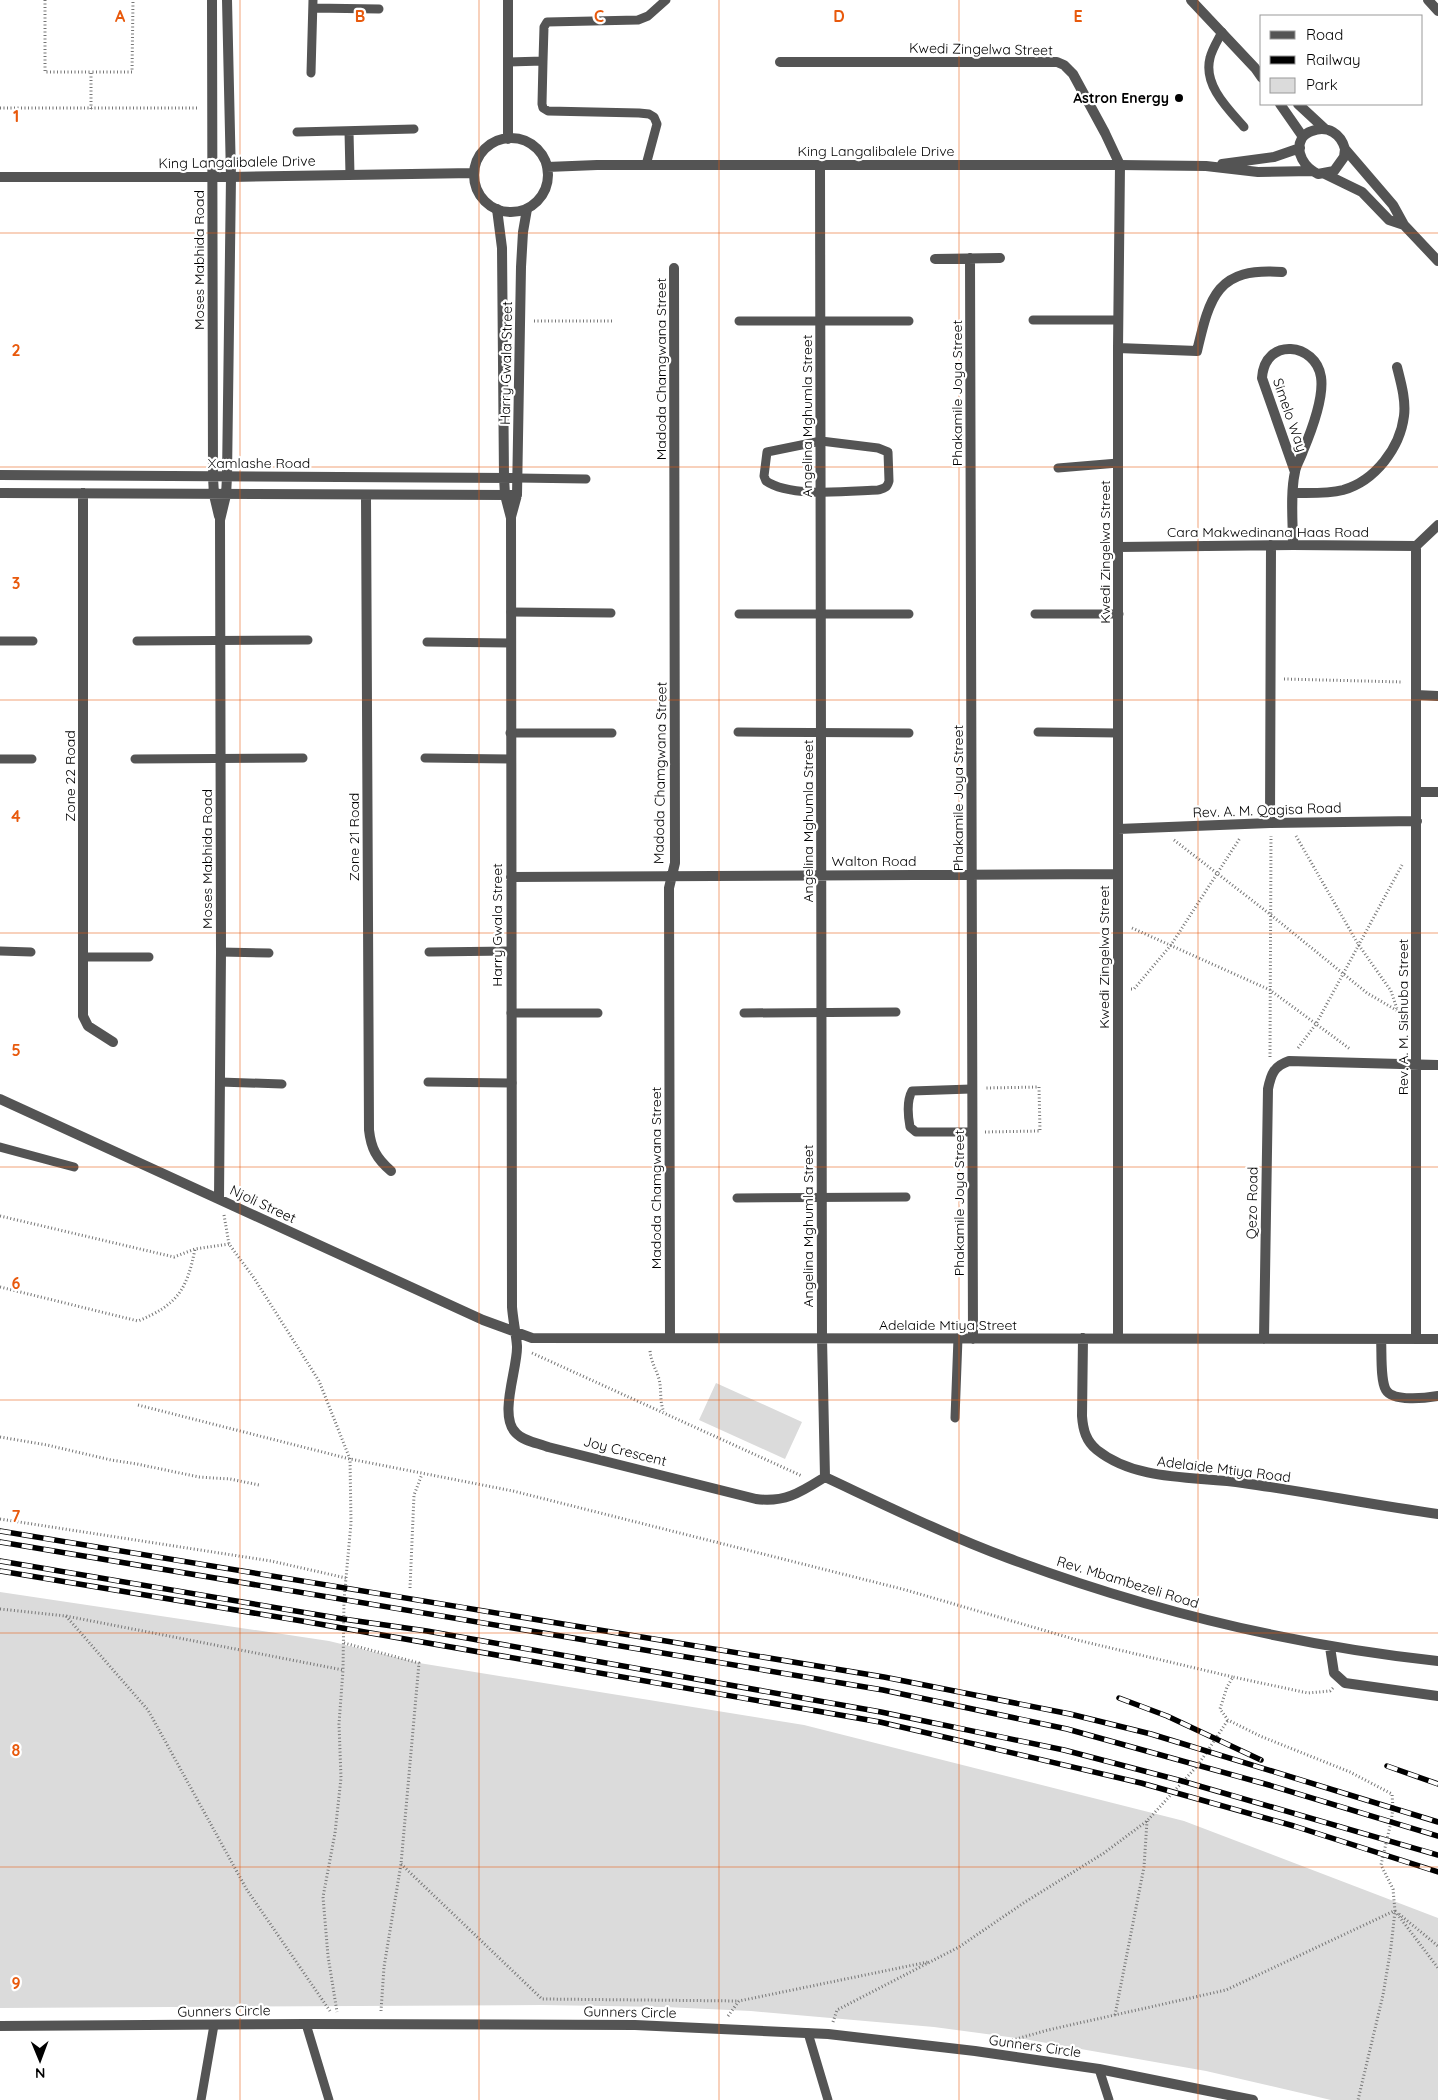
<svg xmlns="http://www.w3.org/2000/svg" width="1438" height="2100" font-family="Quicksand,sans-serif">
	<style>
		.green { fill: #dbdbdb }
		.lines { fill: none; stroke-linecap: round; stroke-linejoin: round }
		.path { stroke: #767676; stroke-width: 3; stroke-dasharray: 1 2.5; stroke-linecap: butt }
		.service { stroke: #545454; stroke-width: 9 }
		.minor { stroke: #545454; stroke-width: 10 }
		.tertiary { stroke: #545454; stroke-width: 10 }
		.rail-casing { stroke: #000; stroke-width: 5.5 }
		.rail { stroke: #fff; stroke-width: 4; stroke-dasharray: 11; stroke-linecap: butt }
		.grid { fill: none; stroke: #e8590c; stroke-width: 1; stroke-opacity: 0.55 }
		.poi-dot { fill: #000; stroke: #fff; stroke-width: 2 }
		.labels { text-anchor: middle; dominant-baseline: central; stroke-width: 4.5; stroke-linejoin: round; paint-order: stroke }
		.street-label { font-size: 14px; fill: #000; stroke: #fff }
		.poi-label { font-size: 14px; font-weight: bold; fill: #000; stroke: #fff; text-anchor: end }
		.grid-label { font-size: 16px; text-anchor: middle; font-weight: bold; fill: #e8590c; stroke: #fff; stroke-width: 4.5; stroke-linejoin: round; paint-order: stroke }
	</style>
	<rect width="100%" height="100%" fill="#fff"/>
	<path class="green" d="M 716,1383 L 802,1422 L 785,1459 L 699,1420 Z
		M 0,1592 L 329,1641 L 419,1663 L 804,1725 L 1184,1821 L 1438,1918 L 1438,2100 L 1331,2100 L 1206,2071 L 1024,2039 L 934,2027 L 751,2011 L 665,2007 L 542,2005 L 0,2008 Z"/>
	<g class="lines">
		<path class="path" d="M 45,0 L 45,72 L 91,72
			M 0,108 L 199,108
			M 91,109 L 91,72 L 132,72 L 133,0
			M 534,321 L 613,321
			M 1284,679 L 1403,682
			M 1296,836 L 1358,944 L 1391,991 L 1397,1009
			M 1174,840 L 1271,915 L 1367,993 L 1403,1014
			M 1132,928 L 1270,990 L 1350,1049
			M 1131,989 L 1134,989 L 1171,945 L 1240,838
			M 1298,1048 L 1316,1024 L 1402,865
			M 1270,1057 L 1271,836
			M 985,1132 L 1040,1131 L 1039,1087 L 986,1088
			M 224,1215 L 229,1244 L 254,1278 L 319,1381 L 350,1459 L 351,1523 L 344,1600 L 343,1670 L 339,1724 L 341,1778 L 335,1833 L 323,1897 L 328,1956 L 337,2012
			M 0,1216 L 174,1257 L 195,1249 L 229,1244
			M 0,1287 L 138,1321 C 177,1305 187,1290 195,1249
			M 650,1351 C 651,1362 656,1369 659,1379 C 662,1390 659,1401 664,1412
			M 532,1353 L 802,1476
			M 138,1405 L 350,1459 L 513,1491 L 906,1590 L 1077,1640 L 1233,1677
			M 0,1437 L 47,1445 L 111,1460 L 137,1464 L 199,1477 L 230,1479 L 259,1485
			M 0,1519 L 271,1561 L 346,1578
			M 410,1588 L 414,1495 L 422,1474
			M 0,1609 L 66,1616 L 343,1670
			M 66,1616 L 148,1710 L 247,1890 L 330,2011
			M 344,1643 L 419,1663 L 401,1864 L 384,1967 L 381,2011
			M 1333,1688 L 1330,1691 L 1308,1693 L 1233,1677 L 1227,1687 L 1220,1709 L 1228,1720 L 1260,1736 L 1350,1772 L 1392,1794 L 1393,1808 L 1391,1822 L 1381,1865 L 1393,1889 L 1395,1911 L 1391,1947 L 1383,1995 L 1358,2100
			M 401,1864 L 542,1999 L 739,2001
			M 1395,1911 L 1438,1968
			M 1399,1914 L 1438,1946
			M 1115,2015 L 1144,1867 L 1147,1821
			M 728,2016 L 739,2001 L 928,1962
			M 833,2022 L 837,2010 L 959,1947 L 1025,1902 L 1104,1853 L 1147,1821 L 1198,1765 L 1228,1720
			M 1009,2041 L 1048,2030 L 1226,1990 L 1394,1911"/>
		<path class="service" d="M 313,8 L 379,9
			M 1222,32 C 1218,40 1212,49 1210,58 C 1203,85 1228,109 1244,127
			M 543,61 L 542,104 L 543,108 L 548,111 L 639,113 L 649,114 L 654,117 L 657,124 L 646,165
			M 508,62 L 543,61 L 544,27 L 547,22 L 638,20 L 648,16 L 666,0
			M 311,73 L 313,0
			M 349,131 L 350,175
			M 297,132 L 414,129
			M 1033,320 L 1118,320
			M 739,321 L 909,321
			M 821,441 L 878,448 L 888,452 L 889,481 C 887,488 885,488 878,490 C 850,491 790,498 766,481 L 764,476 L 767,452 Z
			M 1058,468 L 1118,463
			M 518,478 L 586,479
			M 511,612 L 611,613
			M 739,614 L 909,614
			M 1035,614 L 1119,614
			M 0,641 L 33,641
			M 137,641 L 308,640
			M 427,642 L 511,643
			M 738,732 L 909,733
			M 1038,732 L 1118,733
			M 510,733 L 612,733
			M 425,758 L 510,759
			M 0,759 L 32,759
			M 135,759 L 303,758
			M 0,951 L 31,952
			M 221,952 L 269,953
			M 429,952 L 511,951
			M 83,957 L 149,957
			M 511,1013 L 598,1013
			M 744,1013 L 896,1012
			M 220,1082 L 282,1084
			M 428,1082 L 512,1083
			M 971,1089 L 912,1091 C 907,1100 908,1116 910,1127 L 916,1132 L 972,1132
			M 0,1147 L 74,1167
			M 737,1198 L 906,1197
			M 955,1418 L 958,1338
			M 306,2024 L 329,2100
			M 808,2033 L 828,2100
			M 1099,2069 L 1109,2100
			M 201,2100 L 214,2025"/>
		<path class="minor" d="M 212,0 L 213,477 L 214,495 L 219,516
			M 1428,0 L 1438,11
			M 780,62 L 1057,62 L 1064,65 L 1073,74 L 1105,133 L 1120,165 L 1118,348 L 1118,1338
			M 820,165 L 822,1338 L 825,1477
			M 497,209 L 502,248 L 504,477 L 505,495 L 511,518 L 512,1307 C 513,1320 516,1333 517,1346 C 518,1368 498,1416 516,1433 C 523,1441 538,1443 548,1447 L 756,1499 C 785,1503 801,1492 825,1477
			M 970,258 L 973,1339
			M 935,259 L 1000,258
			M 1118,348 L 1197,351 C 1210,296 1217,267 1282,272
			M 0,475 L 518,478
			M 0,493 L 517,495
			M 83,493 L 83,1016 L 88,1026 L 113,1042
			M 1293,493 C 1310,493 1327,494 1343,490 C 1375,481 1400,448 1404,416 C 1406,400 1401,383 1397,367
			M 366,495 L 369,1130 C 371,1148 376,1158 391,1171
			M 511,517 L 517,495 L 521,267 L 523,232 L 527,209
			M 1293,545 C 1293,523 1290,493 1295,472 C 1296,465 1301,458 1303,451 C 1311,432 1324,397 1321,377 C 1316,343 1265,336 1262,378 L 1295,472
			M 1119,547 L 1293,545 L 1416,546
			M 1416,695 L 1438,696
			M 1417,792 L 1438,792
			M 1270,823 L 1271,545
			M 1118,829 L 1270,823 L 1417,821
			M 511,877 L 1117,874
			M 0,1099 L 483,1320 L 532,1338 L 1438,1339
			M 219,1199 L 221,952 L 220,520 L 226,495 L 227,477 L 231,177 L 227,0
			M 670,1338 L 669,888 L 675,863 L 674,268
			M 1083,1338 L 1082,1416 C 1083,1430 1086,1441 1097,1450 C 1137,1482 1196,1476 1243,1483 C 1308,1492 1373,1505 1438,1514
			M 1264,1339 L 1268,1089 C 1271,1074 1274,1066 1289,1061 L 1438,1065
			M 1381,1339 C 1382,1351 1380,1380 1386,1390 C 1393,1402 1426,1398 1438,1396
			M 1416,1339 L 1416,546 L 1438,525
			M 825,1477 C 885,1505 946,1535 1008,1558 C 1147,1610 1291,1645 1438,1661
			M 1330,1647 L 1334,1673 L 1345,1683 L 1438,1696
			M 0,2026 L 306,2024 L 635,2025 L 828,2034 L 975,2051 L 1099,2069 L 1253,2100"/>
		<path class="tertiary" d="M 1191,0 L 1255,68 L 1262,78
			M 1280,104 L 1303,137
			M 1298,104 L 1325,129
			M474 175a37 37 0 1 1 74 0a37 37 0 1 1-74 0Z
			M 508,139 L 508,0
			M 1345,149 L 1344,157 L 1334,171 L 1318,174 C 1305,168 1294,152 1302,138 C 1304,135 1309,132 1312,131 C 1328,125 1341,134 1345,149 L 1393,205 L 1404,225 L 1438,261
			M 1222,164 L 1274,157 L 1300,148
			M 547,167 L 597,165 L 1120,165 L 1206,166 L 1258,172 L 1313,171
			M 1325,174 L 1362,192 L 1389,220 L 1404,225
			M 0,177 L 231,177 L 474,173"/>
		<g class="rail-casing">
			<path id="rail" d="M 0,1531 L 884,1677 L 1070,1714 L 1151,1734 L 1438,1822
				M 0,1542 L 883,1690 L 1067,1729 L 1269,1785 L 1438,1836
				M 0,1561 L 343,1619 L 427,1631 L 881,1712 L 1064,1750 L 1182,1781 L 1438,1855
				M 0,1571 L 302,1621 L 880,1722 L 1141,1783 L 1294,1826 L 1438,1872
				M 1119,1698 L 1167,1716 L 1261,1760
				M 1387,1766 L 1438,1784"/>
		</g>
		<use href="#rail" class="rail"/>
	</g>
	<path class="grid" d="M 240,0 L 240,2100M 479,0 L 479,2100M 719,0 L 719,2100M 959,0 L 959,2100M 1198,0 L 1198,2100M 0,233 L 1438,233M 0,467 L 1438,467M 0,700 L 1438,700M 0,933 L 1438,933M 0,1167 L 1438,1167M 0,1400 L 1438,1400M 0,1633 L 1438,1633M 0,1867 L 1438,1867"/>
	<circle class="poi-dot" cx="1179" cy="98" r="5"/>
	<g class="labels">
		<g class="street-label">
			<text transform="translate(981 49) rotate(1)">Kwedi Zingelwa Street</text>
			<text x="876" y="151">King Langalibalele Drive</text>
			<text transform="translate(237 162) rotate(-1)">King Langalibalele Drive</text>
			<text transform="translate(199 260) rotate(-90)">Moses Mabhida Road</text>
			<text transform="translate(506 363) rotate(-89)">Harry Gwala Street</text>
			<text transform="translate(661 369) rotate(-90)">Madoda Chamgwana Street</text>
			<text transform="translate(957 393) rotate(-90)">Phakamile Joya Street</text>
			<text transform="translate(1290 415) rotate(71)">Simelo Way</text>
			<text transform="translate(807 416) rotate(-90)">Angelina Mghumla Street</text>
			<text x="259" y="463">Xamlashe Road</text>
			<text x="1268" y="532">Cara Makwedinana Haas Road</text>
			<text transform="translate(1105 552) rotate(-90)">Kwedi Zingelwa Street</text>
			<text transform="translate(660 773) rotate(-89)">Madoda Chamgwana Street</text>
			<text transform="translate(70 776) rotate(-90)">Zone 22 Road</text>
			<text transform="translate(958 798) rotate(-90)">Phakamile Joya Street</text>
			<text transform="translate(1267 810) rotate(-2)">Rev. A. M. Qagisa Road</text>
			<text transform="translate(808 821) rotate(-90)">Angelina Mghumla Street</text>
			<text transform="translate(354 837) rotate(-90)">Zone 21 Road</text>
			<text transform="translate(207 859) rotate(-90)">Moses Mabhida Road</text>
			<text x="874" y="861">Walton Road</text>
			<text transform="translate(497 925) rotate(-90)">Harry Gwala Street</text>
			<text transform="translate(1104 957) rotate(-90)">Kwedi Zingelwa Street</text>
			<text transform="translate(1403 1017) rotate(-90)">Rev. A. M. Sishuba Street</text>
			<text transform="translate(656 1178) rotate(-90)">Madoda Chamgwana Street</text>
			<text transform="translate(959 1203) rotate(-90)">Phakamile Joya Street</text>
			<text transform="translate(1252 1203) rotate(-89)">Qezo Road</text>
			<text transform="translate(263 1204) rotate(25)">Njoli Street</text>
			<text transform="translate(808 1226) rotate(-90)">Angelina Mghumla Street</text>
			<text x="948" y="1325">Adelaide Mtiya Street</text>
			<text transform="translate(625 1451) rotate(14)">Joy Crescent</text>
			<text transform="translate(1224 1469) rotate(7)">Adelaide Mtiya Road</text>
			<text transform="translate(1128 1582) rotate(17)">Rev. Mbambezeli Road</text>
			<text transform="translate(224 2011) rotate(-1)">Gunners Circle</text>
			<text transform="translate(630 2012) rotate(1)">Gunners Circle</text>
			<text transform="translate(1035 2046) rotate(8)">Gunners Circle</text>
		</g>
		<g class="poi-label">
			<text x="1169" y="98">Astron Energy</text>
		</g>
	</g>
	<g class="grid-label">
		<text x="120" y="22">A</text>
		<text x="360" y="22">B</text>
		<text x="599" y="22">C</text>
		<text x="839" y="22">D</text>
		<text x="1078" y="22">E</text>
		<text x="16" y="122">1</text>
		<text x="16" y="356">2</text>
		<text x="16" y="589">3</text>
		<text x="16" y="822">4</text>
		<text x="16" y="1056">5</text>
		<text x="16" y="1289">6</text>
		<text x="16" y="1522">7</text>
		<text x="16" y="1756">8</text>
		<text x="16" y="1989">9</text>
	</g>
	<rect x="1260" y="15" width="162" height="90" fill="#ffffff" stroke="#999999"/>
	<rect x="1270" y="31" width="25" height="8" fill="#545454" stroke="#999999"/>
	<text x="1306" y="40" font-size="15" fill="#000000">Road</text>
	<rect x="1270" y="56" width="25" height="8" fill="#000000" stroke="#999999"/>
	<text x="1306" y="65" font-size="15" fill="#000000">Railway</text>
	<rect x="1270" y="78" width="25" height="15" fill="#dbdbdb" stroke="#999999"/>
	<text x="1306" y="90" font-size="15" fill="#000000">Park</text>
	<g transform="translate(40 2060) rotate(179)" stroke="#ffffff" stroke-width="4" paint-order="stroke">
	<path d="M0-4L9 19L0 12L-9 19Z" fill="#000000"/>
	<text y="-8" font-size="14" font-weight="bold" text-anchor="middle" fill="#000000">N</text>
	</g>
</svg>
